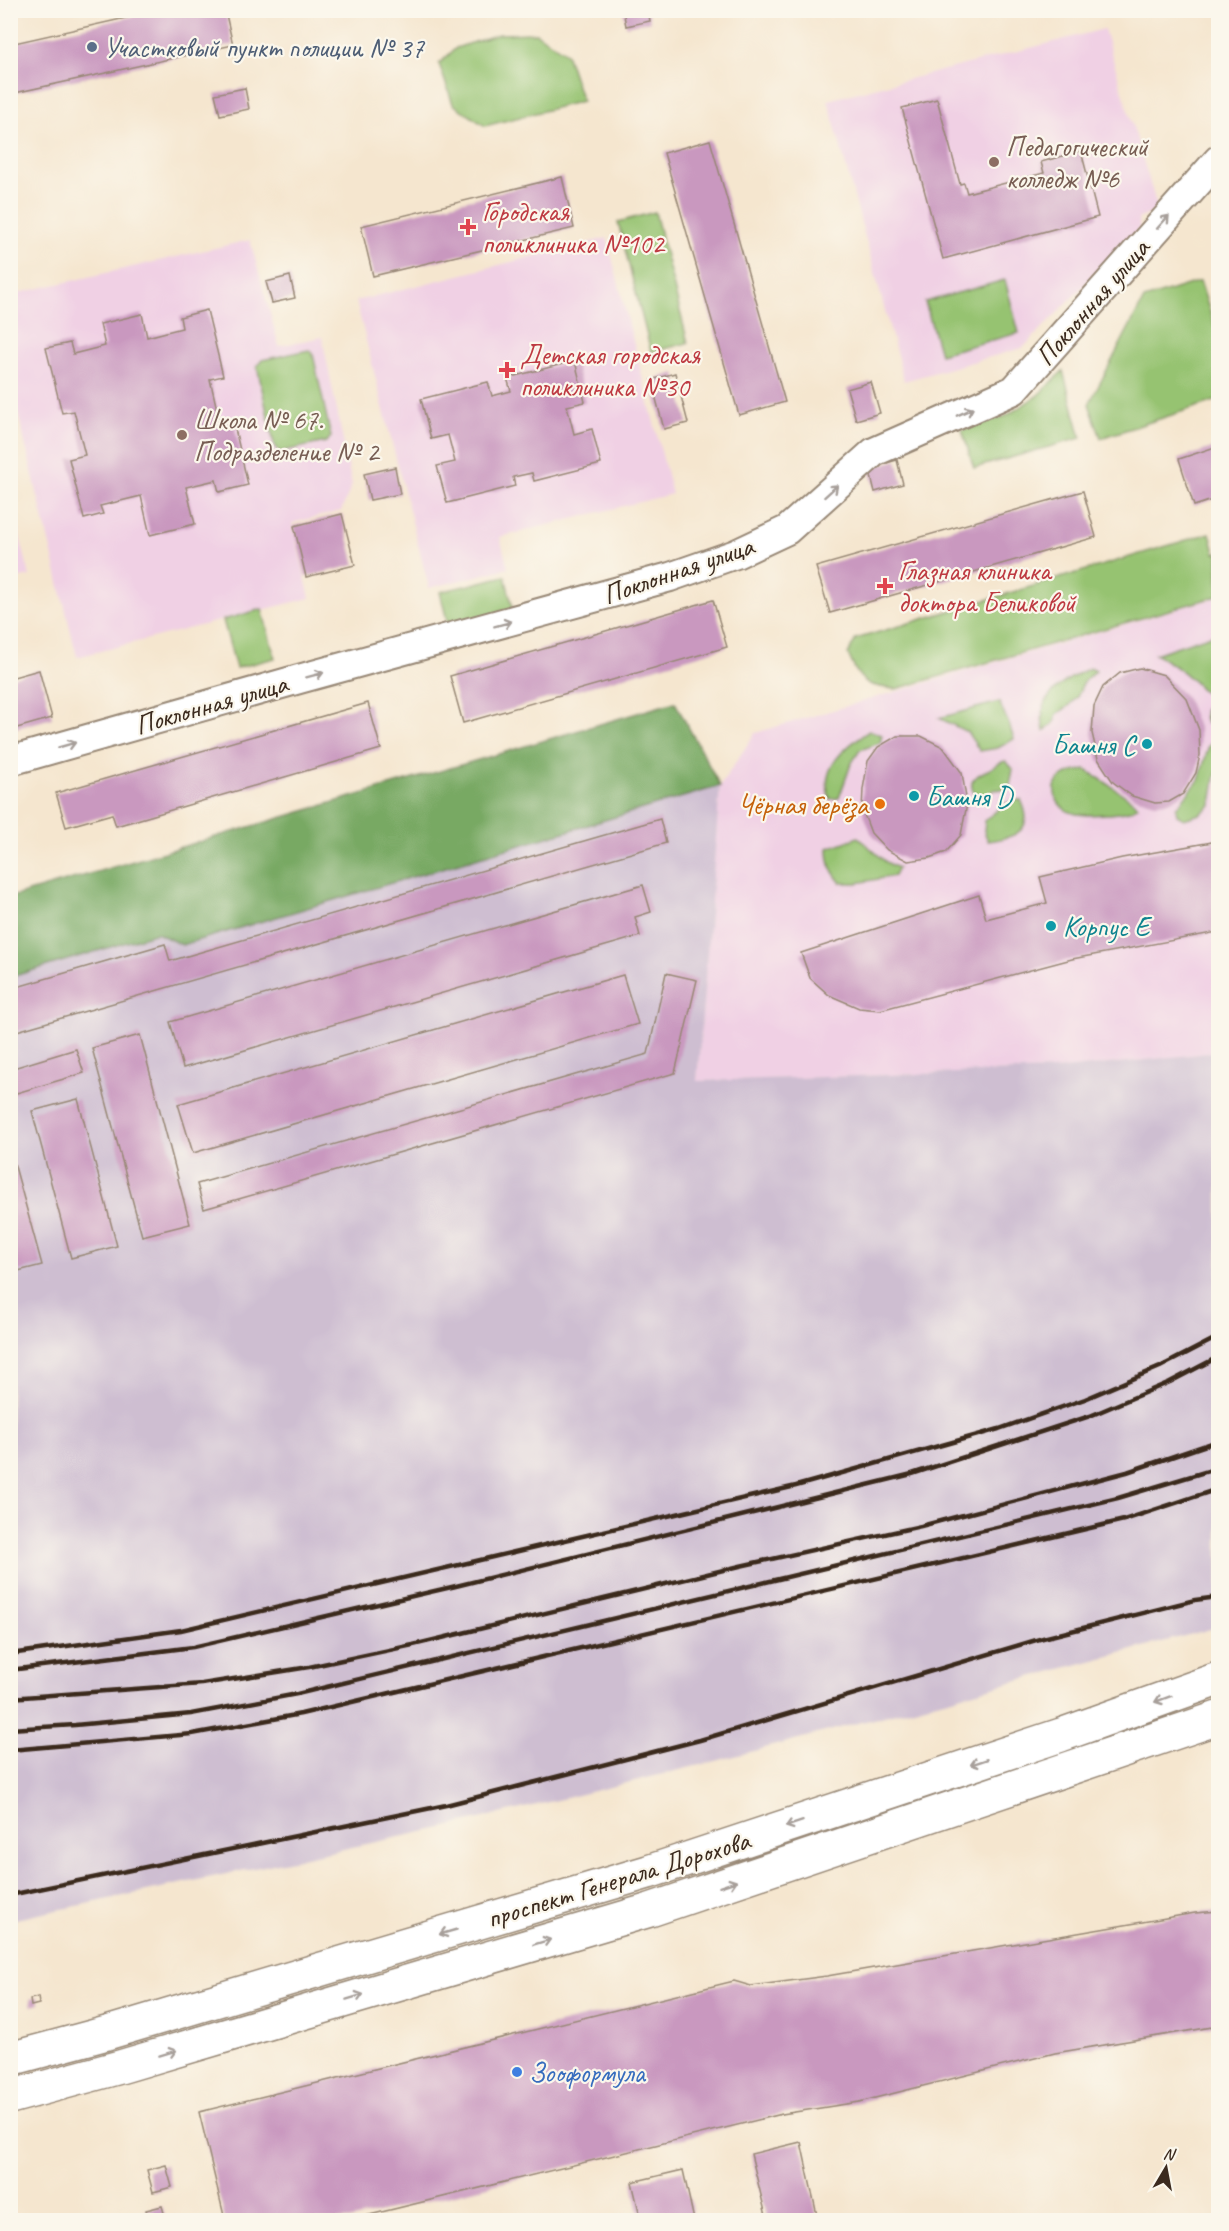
<svg xmlns="http://www.w3.org/2000/svg" width="1229" height="2231" font-family="Caveat,sans-serif">
	<style>
		.built { fill: #f0d0e4 }
		.industrial { fill: #cebed1 }
		.green { fill: #96c371; stroke: #687648; stroke-width: 1.5 }
		.forest { fill: #78a963; stroke: #5a6a40; stroke-width: 1.5 }
		.building { fill: #c998bf }
		.lines { fill: none; stroke-linecap: round; stroke-linejoin: round }
		.minor-casing { stroke: #988876; stroke-width: 32 }
		.secondary-casing { stroke: #988876; stroke-width: 36 }
		.minor { stroke: #fff; stroke-width: 28 }
		.secondary { stroke: #fff; stroke-width: 33 }
		.rail { stroke: #3b2a1e; stroke-width: 4.5 }
		.oneway { stroke: #a79f9a }
		.service-dot { fill: #5c6f8a; stroke: #fbf7ec; stroke-width: 2 }
		.education-dot { fill: #8d6e63; stroke: #fbf7ec; stroke-width: 2 }
		.health-dot { fill: #e0444e; stroke: #fbf7ec; stroke-width: 2 }
		.culture-dot { fill: #0f9aa8; stroke: #fbf7ec; stroke-width: 2 }
		.food-dot { fill: #e8710a; stroke: #fbf7ec; stroke-width: 2 }
		.shop-dot { fill: #3f7fe0; stroke: #fbf7ec; stroke-width: 2 }
		.labels { text-anchor: middle; dominant-baseline: central; stroke-width: 4.5; stroke-linejoin: round; paint-order: stroke }
		.service-label { font-size: 28px; fill: #4e5e75; stroke: #fbf7ec; text-anchor: start }
		.education-label { font-size: 28px; fill: #785e54; stroke: #fbf7ec; text-anchor: start }
		.health-label { font-size: 28px; fill: #be3a42; stroke: #fbf7ec; text-anchor: start }
		.street-label { font-size: 28px; fill: #3b2a1e; stroke: #fbf7ec }
		.culture-label { font-size: 28px; fill: #0d838f; stroke: #fbf7ec; text-anchor: start }
		.food-label { font-size: 28px; fill: #c56008; stroke: #fbf7ec; text-anchor: end }
		.shop-label { font-size: 28px; fill: #366cbe; stroke: #fbf7ec; text-anchor: start }
	</style>
	<rect width="100%" height="100%" fill="#fbf7ec"/>
	<filter id="ink" filterUnits="userSpaceOnUse"><feTurbulence type="fractalNoise" baseFrequency=".0167" numOctaves="2"/><feDisplacementMap in="SourceGraphic" scale="12" xChannelSelector="R" yChannelSelector="G"/><feConvolveMatrix kernelMatrix="1 2 1 2 8 2 1 2 1" color-interpolation-filters="sRGB"/></filter>
	<filter id="wash" filterUnits="userSpaceOnUse"><feTurbulence type="fractalNoise" baseFrequency=".008" numOctaves="4" result="noise"/><feDisplacementMap in="SourceGraphic" scale="24" xChannelSelector="R" yChannelSelector="G"/><feGaussianBlur stdDeviation="1.35" result="paint"/><feColorMatrix in="noise" values="0 0 0 0 0 0 0 0 0 0 0 0 0 0 0 0 0 1.4 0 .05"/><feComposite in="paint" operator="in"/></filter>
	<g filter="url(#wash)">
		<rect width="100%" height="100%" fill="#f5e6cf"/>
		<path class="built" d="M 1104,29 L 1158,210 L 1138,219 L 1140,228 L 1023,348 L 904,381 L 828,100 Z
			M 607,238 L 672,494 L 500,537 L 508,568 L 429,588 L 356,301 Z
			M 250,240 L 279,346 L 322,337 L 352,485 L 341,511 L 292,523 L 310,598 L 77,657 L 11,385 L 10,295 Z
			M 10,499 L 30,576 L 11,580 L 10,580 Z
			M 1218,597 L 1218,1052 L 1055,1070 L 697,1081 L 720,786 L 755,733 Z"/>
		<path class="industrial" d="M 720,786 L 697,1081 L 1055,1070 L 1218,1052 L 1218,1627 L 716,1761 L 451,1826 L 11,1920 L 11,977 L 157,933 L 182,945 Z"/>
		<path class="green" d="M 536,33 L 566,53 L 582,101 L 485,126 L 453,104 L 439,64 L 456,48 L 499,34 Z
			M 655,212 L 688,343 L 651,352 L 618,222 Z
			M 1005,280 L 1019,333 L 940,354 L 925,302 Z
			M 1200,281 L 1218,337 L 1218,400 L 1101,438 L 1089,404 L 1144,299 Z
			M 309,350 L 313,354 L 331,437 L 326,442 L 279,452 L 274,444 L 257,366 L 262,360 Z
			M 1063,371 L 1081,438 L 974,468 L 962,430 L 1006,416 L 1037,396 Z
			M 1210,533 L 1215,553 L 1218,552 L 1218,596 L 896,689 C 864,686 860,682 848,654 L 856,639 Z
			M 505,576 L 513,609 L 448,625 L 440,592 Z
			M 262,609 L 275,658 L 236,668 L 223,620 Z
			M 1214,634 L 1218,634 L 1218,689 L 1205,693 C 1190,676 1175,665 1155,654 Z
			M 1090,668 L 1096,671 L 1084,681 L 1077,697 L 1069,706 L 1057,714 L 1054,723 L 1044,731 C 1035,696 1062,682 1090,668 Z
			M 1218,696 L 1218,728 L 1206,723 C 1202,710 1206,701 1218,696 Z
			M 999,702 L 1009,724 L 1014,739 L 998,748 L 980,751 L 967,732 L 939,718 Z
			M 869,731 L 882,735 L 880,743 L 860,750 L 851,764 L 839,798 L 830,799 C 818,768 846,746 869,731 Z
			M 1214,740 L 1218,740 L 1218,769 L 1215,778 L 1211,805 L 1200,814 L 1184,819 L 1177,815 L 1176,808 L 1199,780 L 1209,745 Z
			M 1006,761 L 1013,769 L 1010,786 L 1004,789 L 993,790 L 985,799 L 978,798 C 965,783 974,776 988,770 C 995,767 998,762 1006,761 Z
			M 1086,770 C 1093,774 1136,802 1138,806 C 1130,813 1119,813 1108,814 C 1096,814 1082,817 1070,812 C 1064,810 1060,806 1057,800 C 1048,779 1068,771 1086,770 Z
			M 1015,800 L 1021,800 C 1036,831 1014,838 988,841 L 984,831 L 985,821 L 1003,805 Z
			M 858,837 L 886,862 L 898,868 L 894,876 L 857,883 L 841,883 C 831,871 828,863 828,848 Z"/>
		<path class="forest" d="M 675,702 L 720,786 L 182,945 L 157,933 L 11,977 L 11,897 Z"/>
		<g id="blocks">
			<path class="building" d="M 161,10 L 225,10 L 233,45 L 10,94 L 10,44 Z
				M 623,10 L 648,10 L 650,21 L 626,26 Z
				M 245,88 L 249,109 L 220,115 L 215,94 Z
				M 937,99 L 960,184 L 964,183 L 967,193 L 1044,173 L 1041,162 L 1081,151 L 1098,217 L 943,259 L 902,108 Z
				M 710,140 L 785,402 L 739,415 L 664,153 Z
				M 562,177 L 574,228 L 373,276 L 361,226 Z
				M 290,276 L 295,298 L 272,303 L 266,282 Z
				M 207,310 L 223,376 L 210,379 L 220,423 L 233,420 L 248,485 L 219,492 L 216,480 L 186,487 L 195,524 L 150,535 L 141,496 L 100,506 L 103,514 L 84,519 L 69,459 L 85,455 L 74,411 L 62,413 L 46,348 L 70,343 L 73,354 L 105,346 L 100,324 L 142,314 L 147,337 L 182,328 L 180,317 Z
				M 575,361 L 585,402 L 567,406 L 574,434 L 592,429 L 601,464 L 534,481 L 532,473 L 513,477 L 515,486 L 447,503 L 437,466 L 455,462 L 448,435 L 431,439 L 421,399 L 488,382 L 492,396 L 511,391 L 507,378 Z
				M 675,373 L 688,423 L 664,429 L 651,380 Z
				M 871,382 L 880,413 L 856,420 L 847,389 Z
				M 1218,446 L 1218,498 L 1194,506 L 1179,459 Z
				M 897,460 L 903,484 L 875,492 L 869,468 Z
				M 395,467 L 400,494 L 370,500 L 364,474 Z
				M 1083,491 L 1096,537 L 830,613 L 816,567 Z
				M 342,514 L 355,565 L 306,577 L 294,526 Z
				M 713,600 L 727,647 L 463,723 L 450,676 Z
				M 1140,668 L 1164,675 L 1187,699 L 1199,730 L 1200,755 L 1196,773 L 1183,794 L 1169,802 L 1155,803 L 1132,796 L 1113,782 L 1098,759 L 1092,733 L 1094,706 L 1103,687 L 1120,673 Z
				M 39,670 L 52,718 L 10,730 L 10,678 Z
				M 368,703 L 381,749 L 116,826 L 112,814 L 66,827 L 56,793 Z
				M 897,736 L 921,736 L 943,747 L 962,773 L 967,804 L 961,835 L 946,852 L 929,858 L 908,861 L 887,850 L 871,833 L 862,809 L 863,789 L 868,761 L 878,747 Z
				M 660,819 L 666,843 L 10,1033 L 10,989 L 165,944 L 170,961 Z
				M 1218,841 L 1218,932 L 1072,959 L 880,1010 L 859,1008 L 829,995 L 810,978 L 801,953 L 979,895 L 986,919 L 1047,903 L 1040,877 L 1122,858 Z
				M 643,885 L 651,912 L 635,917 L 640,936 L 183,1068 L 170,1022 Z
				M 666,973 L 697,980 L 675,1073 L 204,1209 L 197,1184 L 648,1054 Z
				M 623,975 L 638,1024 L 193,1153 L 178,1104 Z
				M 140,1035 L 190,1224 L 142,1236 L 92,1048 Z
				M 76,1049 L 84,1073 L 10,1095 L 10,1069 Z
				M 78,1099 L 117,1246 L 71,1258 L 32,1111 Z
				M 10,1148 L 42,1265 L 10,1273 Z
				M 1218,1911 L 1218,2026 L 1055,2053 L 859,2102 L 782,2114 L 349,2220 L 225,2220 L 199,2112 L 734,1981 L 751,1986 L 827,1976 L 1195,1913 Z
				M 38,1997 L 39,2004 L 31,2006 L 30,1999 Z
				M 801,2142 L 818,2220 L 767,2220 L 751,2154 Z
				M 166,2165 L 172,2187 L 153,2192 L 147,2170 Z
				M 683,2170 L 694,2220 L 641,2220 L 632,2182 Z
				M 162,2206 L 166,2220 L 149,2220 L 146,2210 Z"/>
		</g>
	</g>
	<g filter="url(#ink)">
		<use href="#blocks" fill-opacity="0" stroke="#988876" stroke-width="1.5"/>
		<g class="lines">
			<g class="minor-casing">
				<path id="minor" d="M 10,761 L 299,679 L 670,577 L 736,554 L 787,530 L 874,452 L 1014,390 L 1218,160"/>
			</g>
			<g class="secondary-casing">
				<path id="secondary" d="M 10,2059 L 107,2033 L 648,1872 L 1061,1735 L 1218,1679
					M 10,2097 L 120,2067 L 650,1910 L 1218,1718"/>
			</g>
			<use href="#minor" class="minor"/>
			<use href="#secondary" class="secondary"/>
			<path class="rail" d="M 10,1654 L 181,1630 L 796,1486 L 999,1429 L 1085,1399 L 1160,1367 L 1218,1337
				M 10,1670 L 193,1647 L 456,1586 L 912,1474 L 1090,1416 L 1170,1382 L 1218,1357
				M 10,1698 L 202,1684 L 309,1667 L 413,1645 L 740,1566 L 921,1526 L 1127,1472 L 1218,1441
				M 10,1729 L 75,1725 L 191,1714 L 297,1694 L 1118,1498 L 1218,1468
				M 10,1750 L 192,1734 L 301,1714 L 1124,1520 L 1218,1489
				M 10,1895 L 446,1805 L 700,1740 L 1043,1638 L 1195,1600 L 1218,1597"/>
		</g>
		<defs><path id="oneway-shaft" d="M-6 0H5M1.5-3L5.5 0L1.5 3" fill="none" stroke-width="1.6" stroke-linecap="round" stroke-linejoin="round" transform="scale(1.5)"/></defs>
		<g class="oneway">
			<use href="#oneway-shaft" transform="translate(1163 222) rotate(-48)"/>
			<use href="#oneway-shaft" transform="translate(965 412) rotate(-24)"/>
			<use href="#oneway-shaft" transform="translate(831 491) rotate(-42)"/>
			<use href="#oneway-shaft" transform="translate(503 624) rotate(-15)"/>
			<use href="#oneway-shaft" transform="translate(315 675) rotate(-15)"/>
			<use href="#oneway-shaft" transform="translate(67 745) rotate(-16)"/>
			<use href="#oneway-shaft" transform="translate(1163 1699) rotate(160)"/>
			<use href="#oneway-shaft" transform="translate(979 1762) rotate(162)"/>
			<use href="#oneway-shaft" transform="translate(794 1824) rotate(162)"/>
			<use href="#oneway-shaft" transform="translate(728 1884) rotate(-18)"/>
			<use href="#oneway-shaft" transform="translate(448 1932) rotate(164)"/>
			<use href="#oneway-shaft" transform="translate(542 1942) rotate(-17)"/>
			<use href="#oneway-shaft" transform="translate(355 1997) rotate(-17)"/>
			<use href="#oneway-shaft" transform="translate(168 2053) rotate(-17)"/>
		</g>
	</g>
	<circle class="service-dot" cx="92" cy="47" r="6"/>
	<g class="education-dot">
		<circle cx="994" cy="162" r="6"/>
		<circle cx="182" cy="435" r="6"/>
	</g>
	<g class="health-dot">
		<path d="M465 218h6v6h6v6h-6v6h-6v-6h-6v-6h6z"/>
		<path d="M504 361h6v6h6v6h-6v6h-6v-6h-6v-6h6z"/>
		<path d="M882 577h6v6h6v6h-6v6h-6v-6h-6v-6h6z"/>
	</g>
	<g class="culture-dot">
		<circle cx="1147" cy="744" r="6"/>
		<circle cx="914" cy="796" r="6"/>
		<circle cx="1051" cy="926" r="6"/>
	</g>
	<circle class="food-dot" cx="880" cy="804" r="6"/>
	<circle class="shop-dot" cx="517" cy="2072" r="6"/>
	<g class="labels">
		<g class="service-label">
			<text x="104" y="47">Участковый пункт полиции № 37</text>
		</g>
		<g class="education-label">
			<text x="1006" y="146">Педагогический<tspan x="1006" dy="32">колледж №6</tspan></text>
			<text x="194" y="419">Школа № 67.<tspan x="194" dy="32">Подразделение № 2</tspan></text>
		</g>
		<g class="health-label">
			<text x="482" y="211">Городская<tspan x="482" dy="32">поликлиника №102</tspan></text>
			<text x="520" y="354">Детская городская<tspan x="520" dy="32">поликлиника №30</tspan></text>
			<text x="898" y="570">Глазная клиника<tspan x="898" dy="32">доктора Беликовой</tspan></text>
		</g>
		<g class="street-label">
			<text transform="translate(1092 302) rotate(-49)">Поклонная улица</text>
			<text transform="translate(678 570) rotate(-19)">Поклонная улица</text>
			<text transform="translate(211 704) rotate(-16)">Поклонная улица</text>
			<text transform="translate(618 1879) rotate(-17)">проспект Генерала Дорохова</text>
		</g>
		<g class="culture-label">
			<text x="1135" y="744" text-anchor="end">Башня C</text>
			<text x="926" y="796">Башня D</text>
			<text x="1063" y="926">Корпус E</text>
		</g>
		<g class="food-label">
			<text x="868" y="804">Чёрная берёза</text>
		</g>
		<g class="shop-label">
			<text x="529" y="2072">Зооформула</text>
		</g>
	</g>
	<rect width="1229" height="2231" fill="none" stroke="#fbf7ec" stroke-width="36"/>
	<g transform="translate(1166 2168) rotate(10)" stroke="#fbf7ec" stroke-width="4.5" paint-order="stroke">
	<path d="M0-4.5L10 22L0 15L-10 22Z" fill="#3b2a1e"/>
	<text y="-9" font-size="16" font-weight="bold" text-anchor="middle" fill="#3b2a1e">N</text>
	</g>
</svg>
